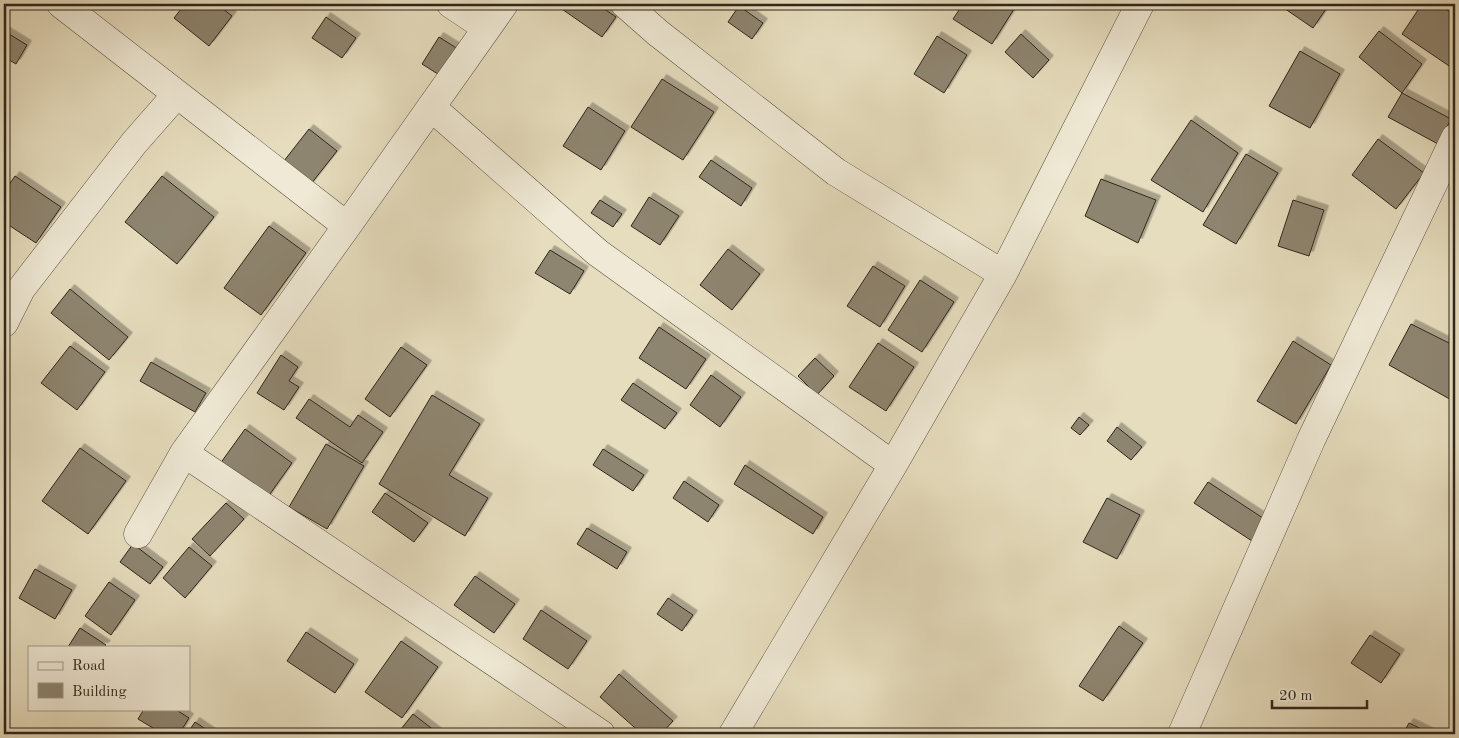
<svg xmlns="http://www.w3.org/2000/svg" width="1459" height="738" font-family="'Old Standard TT',serif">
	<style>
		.building { fill: #8e8570; stroke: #2f261b; filter: url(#shadow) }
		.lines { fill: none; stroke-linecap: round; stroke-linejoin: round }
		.minor-casing { stroke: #5d5444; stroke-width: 29 }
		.minor { stroke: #efe9d5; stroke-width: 28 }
	</style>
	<defs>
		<filter id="shadow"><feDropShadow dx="4.5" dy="-4.5" stdDeviation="0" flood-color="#0004"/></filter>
	</defs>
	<rect width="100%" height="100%" fill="#e6ddbe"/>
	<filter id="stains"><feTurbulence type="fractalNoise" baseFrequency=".004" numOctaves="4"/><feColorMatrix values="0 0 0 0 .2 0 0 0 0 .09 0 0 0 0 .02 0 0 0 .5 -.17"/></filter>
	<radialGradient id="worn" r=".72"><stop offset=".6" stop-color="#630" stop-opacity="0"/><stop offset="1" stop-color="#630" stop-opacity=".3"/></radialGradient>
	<path class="building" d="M 185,4 L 217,4 L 232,16 L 209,46 L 174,18 Z
		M 247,4 L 261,4 L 256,10 Z
		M 562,4 L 597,4 L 616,17 L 602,37 L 559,7 Z
		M 963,4 L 1005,4 L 1014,9 L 992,44 L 953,19 Z
		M 1278,4 L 1319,4 L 1326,9 L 1313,28 Z
		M 1422,4 L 1438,4 L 1455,15 L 1455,70 L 1402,34 Z
		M 739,6 L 763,23 L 752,39 L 728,22 Z
		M 326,17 L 356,38 L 342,58 L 312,38 Z
		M 4,31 L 27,45 L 16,64 L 4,57 Z
		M 1379,31 L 1422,64 L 1402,93 L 1359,57 Z
		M 1021,34 L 1049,60 L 1033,78 L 1005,52 Z
		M 937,36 L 967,55 L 944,93 L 914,74 Z
		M 439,37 L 466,54 L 449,81 L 422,64 Z
		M 1300,51 L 1340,74 L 1310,128 L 1269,106 Z
		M 662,79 L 714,112 L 683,160 L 631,127 Z
		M 1402,93 L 1451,119 L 1438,144 L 1388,117 Z
		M 588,107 L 625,131 L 601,170 L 563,146 Z
		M 1191,120 L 1238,153 L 1203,212 L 1151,180 Z
		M 309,129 L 337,151 L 307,189 L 280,166 Z
		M 1378,139 L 1424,173 L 1396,209 L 1352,175 Z
		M 1246,154 L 1278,173 L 1236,244 L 1203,225 Z
		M 711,160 L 752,188 L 741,206 L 699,177 Z
		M 15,176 L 61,207 L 36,243 L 4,222 L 4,192 Z
		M 162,176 L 214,217 L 177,264 L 125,222 Z
		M 1101,179 L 1156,200 L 1138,243 L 1085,216 Z
		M 649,197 L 679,216 L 660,245 L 631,226 Z
		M 600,200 L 622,214 L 613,227 L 591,213 Z
		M 1293,200 L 1324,210 L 1309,256 L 1278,246 Z
		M 269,226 L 306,253 L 261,315 L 224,288 Z
		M 728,249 L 760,274 L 732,310 L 700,285 Z
		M 550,250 L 584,271 L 570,294 L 535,273 Z
		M 873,266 L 905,286 L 880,327 L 847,306 Z
		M 920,280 L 954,302 L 922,352 L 888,330 Z
		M 70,289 L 128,337 L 109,360 L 51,313 Z
		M 1411,324 L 1455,346 L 1455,402 L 1389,365 Z
		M 659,327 L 706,359 L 686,389 L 639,358 Z
		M 1293,341 L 1331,365 L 1296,424 L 1257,401 Z
		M 878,343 L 914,367 L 886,411 L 849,387 Z
		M 70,346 L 105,372 L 77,410 L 41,383 Z
		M 401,347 L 427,365 L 390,417 L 365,399 Z
		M 281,355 L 298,367 L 289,381 L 299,387 L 284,410 L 257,393 Z
		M 815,358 L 834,376 L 817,395 L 798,376 Z
		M 151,362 L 206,393 L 195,412 L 140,381 Z
		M 711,375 L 741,397 L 720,427 L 690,405 Z
		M 633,383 L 677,413 L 665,429 L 621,400 Z
		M 432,395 L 480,424 L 449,475 L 488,498 L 465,536 L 379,484 Z
		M 309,399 L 350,427 L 358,415 L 383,432 L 362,463 L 296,418 Z
		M 1079,417 L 1089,425 L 1080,435 L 1071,428 Z
		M 1117,427 L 1142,447 L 1131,460 L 1107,441 Z
		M 245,429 L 292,463 L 265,501 L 217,468 Z
		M 326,444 L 364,466 L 327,529 L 289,507 Z
		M 80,448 L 126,481 L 88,534 L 42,501 Z
		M 603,449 L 644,475 L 633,491 L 593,465 Z
		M 745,465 L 823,517 L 813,534 L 734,484 Z
		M 684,481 L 719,505 L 708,522 L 673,498 Z
		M 1208,482 L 1266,520 L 1252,541 L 1194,503 Z
		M 385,493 L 428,523 L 414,542 L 372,512 Z
		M 1107,498 L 1140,515 L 1117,559 L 1083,542 Z
		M 226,503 L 244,519 L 210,556 L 192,539 Z
		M 587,528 L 627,552 L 617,569 L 577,544 Z
		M 133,544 L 163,567 L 150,584 L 120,562 Z
		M 189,547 L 212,566 L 185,598 L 163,578 Z
		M 35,569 L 72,590 L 55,619 L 19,598 Z
		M 475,576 L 515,604 L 494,633 L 454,605 Z
		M 109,582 L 135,600 L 111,635 L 85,616 Z
		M 668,598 L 693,615 L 682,631 L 657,614 Z
		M 541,610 L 587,641 L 568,669 L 523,639 Z
		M 1119,626 L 1143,643 L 1103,701 L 1079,686 Z
		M 80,628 L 106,645 L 104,647 L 68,647 Z
		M 306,632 L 354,664 L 335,693 L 287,661 Z
		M 1370,635 L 1400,654 L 1381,683 L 1351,663 Z
		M 401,641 L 438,667 L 402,718 L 365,692 Z
		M 619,674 L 673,721 L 661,734 L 642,734 L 600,697 Z
		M 144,709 L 175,709 L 189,718 L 179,734 L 163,734 L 138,719 Z
		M 413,714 L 439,734 L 397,734 Z
		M 195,722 L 213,734 L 187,734 Z
		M 1409,723 L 1432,734 L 1403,734 Z"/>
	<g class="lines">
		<g class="minor-casing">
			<path id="minor" d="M 61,4 L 347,226
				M 451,4 L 487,28
				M 625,4 L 658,33 L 836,172 L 1003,274
				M 431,107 L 598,253 L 893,465
				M 4,323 L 21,289 L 134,143 L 177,94
				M 184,453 L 601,734
				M 138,534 L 184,453 L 347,226 L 504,4
				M 733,734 L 893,465 L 1003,274 L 1140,4
				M 1182,734 L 1311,440 L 1455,138"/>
		</g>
		<use href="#minor" class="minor"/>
	</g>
	<rect width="1459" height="738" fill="none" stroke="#e6ddbe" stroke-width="20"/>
	<rect x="5" y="5" width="1449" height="728" fill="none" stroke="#2f261b" stroke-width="2.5"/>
	<rect x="10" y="10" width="1439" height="718" fill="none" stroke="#2f261b"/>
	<rect x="28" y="646" width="162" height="65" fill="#efe9d5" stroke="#a29b8b"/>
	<rect x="38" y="662" width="25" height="8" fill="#efe9d5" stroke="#a29b8b"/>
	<text x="72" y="670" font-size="15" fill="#2f261b">Road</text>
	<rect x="38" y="683" width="25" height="15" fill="#8e8570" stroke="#a29b8b"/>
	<text x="72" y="696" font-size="15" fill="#2f261b">Building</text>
	<path d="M1272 700v8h95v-8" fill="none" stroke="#2f261b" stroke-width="2.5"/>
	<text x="1279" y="700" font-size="15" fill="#2f261b" stroke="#efe9d5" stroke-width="4" paint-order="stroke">20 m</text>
	<rect width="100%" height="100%" filter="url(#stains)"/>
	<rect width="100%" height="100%" fill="url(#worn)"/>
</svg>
